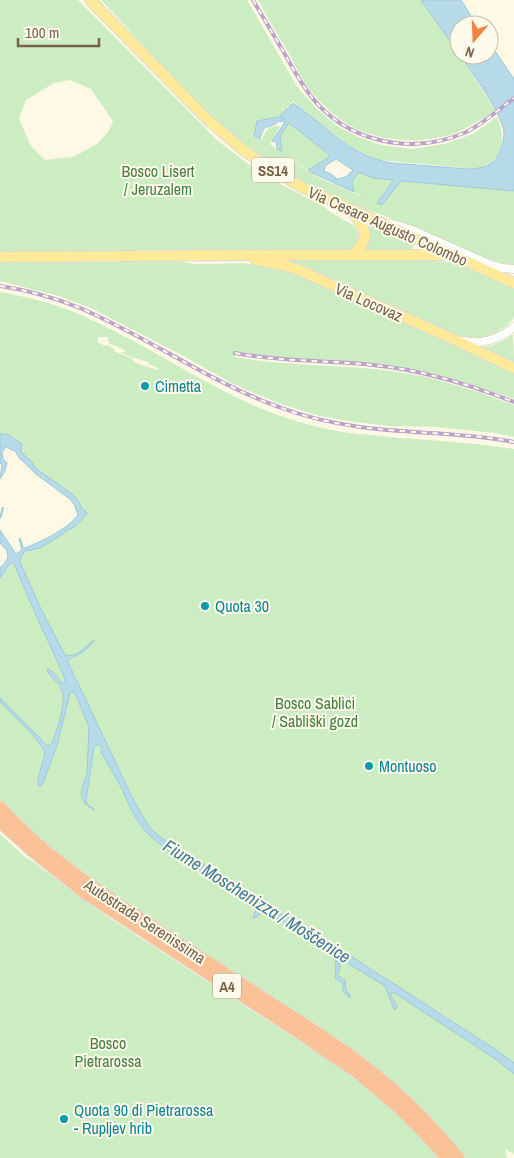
<svg xmlns="http://www.w3.org/2000/svg" width="514" height="1158" font-family="'Archivo Narrow',sans-serif">
	<style>
		.green { fill: #ccedc2; fill-rule: evenodd }
		.water { fill: #b7dae9; stroke: #9dc8dc; fill-rule: evenodd }
		.lines { fill: none; stroke-linecap: round; stroke-linejoin: round }
		.stream { stroke: #9dc8dc; stroke-width: 2 }
		.minor-casing { stroke: #d0c1aa; stroke-width: 9 }
		.major-casing { stroke: #dfd9d3; stroke-width: 12 }
		.highway-casing { stroke: #dfd9d3; stroke-width: 13 }
		.minor { stroke: #fff; stroke-width: 8 }
		.major { stroke: #ffea9a; stroke-width: 10 }
		.highway { stroke: #fcc297; stroke-width: 11 }
		.rail-casing { stroke: #bda2c9; stroke-width: 4 }
		.rail { stroke: #fffbec; stroke-width: 2; stroke-dasharray: 5.5; stroke-linecap: butt }
		.culture-dot { fill: #0f9aa8; stroke: #fffbec; stroke-width: 2 }
		.labels { text-anchor: middle; dominant-baseline: central; stroke-width: 4; stroke-linejoin: round; paint-order: stroke }
		.shield { fill: #fffbec; stroke: #a18f79; stroke-width: 1 }
		.shield-label { font-size: 15px; font-weight: bold; fill: #796148 }
		.park-label { font-size: 16px; fill: #47803f; stroke: #fffbec }
		.street-label { font-size: 16px; fill: #796148; stroke: #fffbec }
		.culture-label { font-size: 16px; fill: #0d838f; stroke: #fffbec; text-anchor: start }
		.water-label { font-size: 18px; font-style: italic; fill: #427995; stroke: #fffbec }
	</style>
	<rect width="100%" height="100%" fill="#fef8e5"/>
	<path class="green" d="M 0,0 L 78,0 L 217,140 L 261,174 L 323,206 L 332,213 L 355,226 L 359,238 L 354,246 L 347,251 L 0,252 ZM 70,80 L 91,89 L 113,121 L 108,132 L 97,144 L 73,157 L 45,160 L 31,146 L 19,119 L 26,100 L 54,83 Z
		M 101,0 L 247,0 L 298,88 L 316,108 L 337,126 L 358,137 L 381,145 L 412,149 L 444,144 L 473,134 L 497,117 C 503,129 505,148 494,159 C 490,163 483,166 477,169 L 378,160 L 354,149 L 322,125 L 293,101 L 279,117 L 258,121 L 254,137 L 261,140 L 269,127 L 280,126 L 270,144 L 282,153 L 280,136 L 289,123 L 330,155 L 328,158 L 308,170 L 286,155 L 315,176 L 363,197 L 354,192 L 352,181 L 359,172 L 373,178 L 394,180 L 377,203 L 382,205 L 400,182 L 402,181 L 514,191 L 514,265 L 503,265 L 485,258 L 410,225 L 345,202 L 296,180 L 245,149 L 163,70 L 158,61 Z
		M 258,0 L 421,0 L 464,61 L 495,111 C 481,119 467,129 452,134 C 416,146 366,141 336,116 C 326,109 317,98 309,89 C 302,80 297,69 292,59 C 281,40 269,20 258,0 Z
		M 364,220 L 413,242 L 414,244 L 412,250 L 409,251 L 364,251 Z
		M 159,258 L 195,264 L 214,264 L 242,263 L 279,268 L 309,280 L 514,371 L 514,399 C 462,380 413,367 358,362 C 330,359 302,359 274,357 C 261,356 248,353 236,351 L 235,357 C 286,366 338,364 390,371 C 433,376 474,390 514,405 L 514,437 L 495,433 L 435,427 L 389,426 L 348,421 L 320,416 L 278,403 L 235,385 L 185,357 L 93,309 L 59,296 L 0,281 L 0,260 Z
		M 357,258 L 453,262 L 514,288 C 514,295 514,311 514,316 C 513,321 507,325 503,328 C 485,341 467,339 447,331 L 297,264 L 284,260 Z
		M 0,292 C 22,296 44,301 66,309 C 82,315 98,323 114,331 C 168,358 218,393 275,414 C 295,421 316,427 337,431 C 351,434 365,434 378,436 C 424,440 469,442 514,449 L 514,1063 L 495,1049 L 447,1017 L 397,987 L 382,975 L 354,958 L 340,949 L 319,938 L 287,917 L 244,892 L 158,836 L 152,830 L 145,820 L 131,795 L 82,693 L 76,677 L 68,662 L 69,659 C 79,655 87,650 92,640 C 85,648 77,657 65,656 L 41,609 L 20,562 L 21,557 L 26,551 L 40,548 L 63,534 L 65,531 L 69,531 L 87,514 C 80,508 78,501 72,494 L 35,468 L 21,452 L 23,447 C 15,439 12,434 0,434 ZM 98,337 L 108,337 L 108,340 L 110,344 L 118,347 L 126,351 L 125,352 L 120,352 L 131,357 L 149,362 L 148,364 L 154,366 L 159,369 L 157,370 L 136,363 L 131,358 L 114,351 L 114,349 L 107,345 L 105,346 L 97,342 L 98,340 Z
		M 513,334 L 514,365 L 482,348 L 483,347 C 495,345 504,341 513,334 Z
		M 12,563 L 14,564 L 39,622 L 47,639 L 65,678 L 64,683 L 61,683 L 59,679 L 50,670 L 49,675 C 54,679 59,684 62,690 C 68,702 56,731 52,743 L 49,745 L 41,739 L 0,698 L 0,578 Z
		M 73,692 L 87,721 L 90,730 L 87,774 L 82,791 L 87,807 L 89,806 L 87,805 L 86,800 L 94,748 L 96,745 L 99,745 L 101,752 L 120,785 L 136,820 L 141,827 L 157,842 L 168,850 L 234,890 L 251,902 L 256,908 L 253,917 L 263,913 L 285,922 L 295,930 L 332,954 L 336,961 L 335,978 L 343,983 C 344,989 344,993 349,997 L 350,996 L 346,991 L 345,982 L 337,975 L 339,961 L 344,961 L 382,984 L 386,988 L 394,1010 L 397,1006 L 390,993 L 394,992 L 494,1058 L 514,1074 L 514,1154 L 506,1149 L 505,1150 L 507,1158 L 466,1158 L 436,1125 L 84,875 L 42,841 L 0,800 L 0,702 L 32,734 L 44,751 L 45,754 L 37,782 L 37,784 L 41,786 L 43,782 C 50,765 57,748 61,731 C 65,718 66,704 70,693 Z
		M 0,834 L 25,857 L 32,861 L 105,915 L 336,1065 L 375,1094 L 410,1126 L 441,1158 L 0,1158 Z"/>
	<path class="water" d="M 421,0 L 461,0 L 477,25 L 459,25 L 459,54 Z
		M 489,42 L 514,79 L 514,191 L 402,181 L 400,182 L 382,205 L 377,203 L 394,180 L 373,178 L 359,172 L 352,181 L 354,192 L 312,173 L 308,170 L 328,158 L 330,155 L 289,123 L 280,136 L 282,152 L 277,149 L 276,140 L 273,142 L 272,141 L 285,122 L 279,121 C 269,131 265,120 260,139 L 254,136 L 257,121 L 279,117 L 284,119 L 280,116 L 293,103 C 326,125 350,157 392,163 L 468,169 C 480,169 492,166 498,155 C 502,148 504,140 504,132 C 502,114 471,71 460,55 L 489,55 ZM 336,159 L 353,170 L 346,177 L 337,179 L 331,174 L 324,171 L 325,166 Z
		M 0,434 L 7,434 L 22,444 L 21,452 L 32,462 L 35,468 L 72,494 L 77,499 L 83,510 L 86,511 L 87,514 C 81,520 74,530 65,531 L 63,534 L 40,548 L 25,551 L 21,557 L 20,562 L 41,609 L 65,655 C 78,658 85,646 94,640 C 89,649 79,655 69,659 L 68,662 L 131,795 L 145,820 L 152,830 L 169,844 L 193,857 L 244,892 L 287,917 L 319,938 L 340,949 L 495,1049 L 514,1063 L 514,1074 L 494,1058 L 393,992 L 390,994 L 397,1006 L 397,1008 L 394,1010 L 386,988 L 382,984 L 344,961 L 339,961 L 340,968 L 337,975 L 345,980 L 346,990 L 350,996 L 350,998 L 343,991 L 343,983 L 335,978 L 336,961 L 332,954 L 295,930 L 285,922 L 263,913 L 261,913 L 255,918 L 253,918 L 256,909 C 249,896 222,883 209,876 C 189,864 166,850 149,835 C 134,821 129,803 120,785 C 114,774 107,763 101,752 L 101,747 L 99,745 L 96,745 L 94,748 L 86,800 L 87,805 L 93,808 L 94,810 L 85,804 L 81,795 L 83,785 L 87,774 L 89,727 L 76,696 L 73,692 L 70,693 L 57,746 L 43,783 L 41,786 L 38,785 L 38,778 L 45,754 L 44,750 L 32,734 L 0,702 L 0,698 L 41,739 C 43,742 47,746 51,745 C 56,735 67,701 62,690 C 59,682 51,678 47,671 L 48,669 C 54,672 58,677 61,683 L 64,683 L 65,678 L 47,639 L 39,622 L 14,564 L 12,563 L 10,564 L 0,578 L 0,567 L 3,565 L 8,558 L 7,551 L 0,543 L 0,530 L 16,554 L 22,550 L 19,539 L 20,538 L 23,547 L 25,548 C 42,541 67,530 78,515 L 75,506 L 70,499 L 36,474 L 27,465 L 20,459 L 15,451 L 6,447 L 2,452 L 3,459 L 7,463 L 5,471 L 0,479 C 0,474 2,469 2,465 L 0,463 L 0,449 L 1,444 L 0,442 Z"/>
	<g class="lines">
		<path class="stream" d="M 0,518 L 3,508"/>
		<g class="minor-casing">
			<path id="minor" d="M 390,223 L 412,230 L 491,265 L 503,268 L 514,269
				M 463,341 C 483,345 498,339 514,327"/>
		</g>
		<g class="major-casing">
			<path id="major" d="M 90,0 L 208,120 L 243,150 L 286,178 L 302,187 L 514,283
				M 351,211 C 365,226 372,240 352,255
				M 0,257 L 272,255 L 449,255
				M 256,260 L 283,265 L 299,270 L 455,340 L 514,368"/>
		</g>
		<g class="highway-casing">
			<path id="highway" d="M 0,807 C 45,857 100,892 155,928 C 195,954 236,980 276,1006 C 312,1029 349,1052 382,1080 C 410,1103 435,1130 459,1158
				M 0,822 L 33,852 L 86,894 L 290,1027 L 355,1071 L 398,1107 L 419,1128 L 447,1158"/>
		</g>
		<use href="#minor" class="minor"/>
		<use href="#major" class="major"/>
		<use href="#highway" class="highway"/>
		<g class="rail-casing">
			<path id="rail" d="M 253,0 C 264,19 275,37 286,56 C 293,69 301,83 310,95 C 346,142 410,156 464,133 C 482,125 498,110 514,98
				M 0,286 C 27,290 55,298 80,308 C 148,337 209,382 279,407 C 305,417 332,423 360,427 C 411,434 463,432 514,442
				M 235,353 C 281,362 327,360 373,365 C 422,370 468,384 514,402"/>
		</g>
		<use href="#rail" class="rail"/>
	</g>
	<g class="culture-dot">
		<circle cx="145" cy="386" r="5"/>
		<circle cx="205" cy="606" r="5"/>
		<circle cx="369" cy="766" r="5"/>
		<circle cx="64" cy="1119" r="5"/>
	</g>
	<g class="labels">
		<g class="shield">
			<rect x="252" y="157.5" width="42" height="25" rx="4"/>
			<rect x="213" y="973.5" width="28" height="25" rx="4"/>
		</g>
		<g class="shield-label">
			<text x="273" y="170">SS14</text>
			<text x="227" y="986">A4</text>
		</g>
		<g class="park-label">
			<text x="158" y="171">Bosco Lisert<tspan x="158" dy="18">/ Jeruzalem</tspan></text>
			<text x="315" y="703">Bosco Sablici<tspan x="315" dy="18">/ Sabliški gozd</tspan></text>
			<text x="108" y="1043">Bosco<tspan x="108" dy="18">Pietrarossa</tspan></text>
		</g>
		<g class="street-label">
			<text transform="translate(388 226) rotate(24)">Via Cesare Augusto Colombo</text>
			<text transform="translate(369 302) rotate(24)">Via Locovaz</text>
			<text transform="translate(145 921) rotate(33)">Autostrada Serenissima</text>
		</g>
		<g class="culture-label">
			<text x="155" y="386">Cimetta</text>
			<text x="215" y="606">Quota 30</text>
			<text x="379" y="766">Montuoso</text>
			<text x="74" y="1110">Quota 90 di Pietrarossa<tspan x="74" dy="18">- Rupljev hrib</tspan></text>
		</g>
		<g class="water-label">
			<text transform="translate(257 901) rotate(32)">Fiume Moschenizza / Moščenice</text>
		</g>
	</g>
	<g transform="translate(474 40) rotate(199)"><circle r="24" fill="#fffbec" stroke="#c9bdaa"/>
	<path d="M0-4L9 19L0 12L-9 19Z" fill="#f08541"/>
	<text y="-8" font-size="14" font-weight="bold" text-anchor="middle" fill="#796148">N</text>
	</g>
	<path d="M18 38v8h81v-8" fill="none" stroke="#796148" stroke-width="2.5"/>
	<text x="25" y="38" font-size="15" fill="#796148" stroke="#fffbec" stroke-width="4" paint-order="stroke">100 m</text>
</svg>
